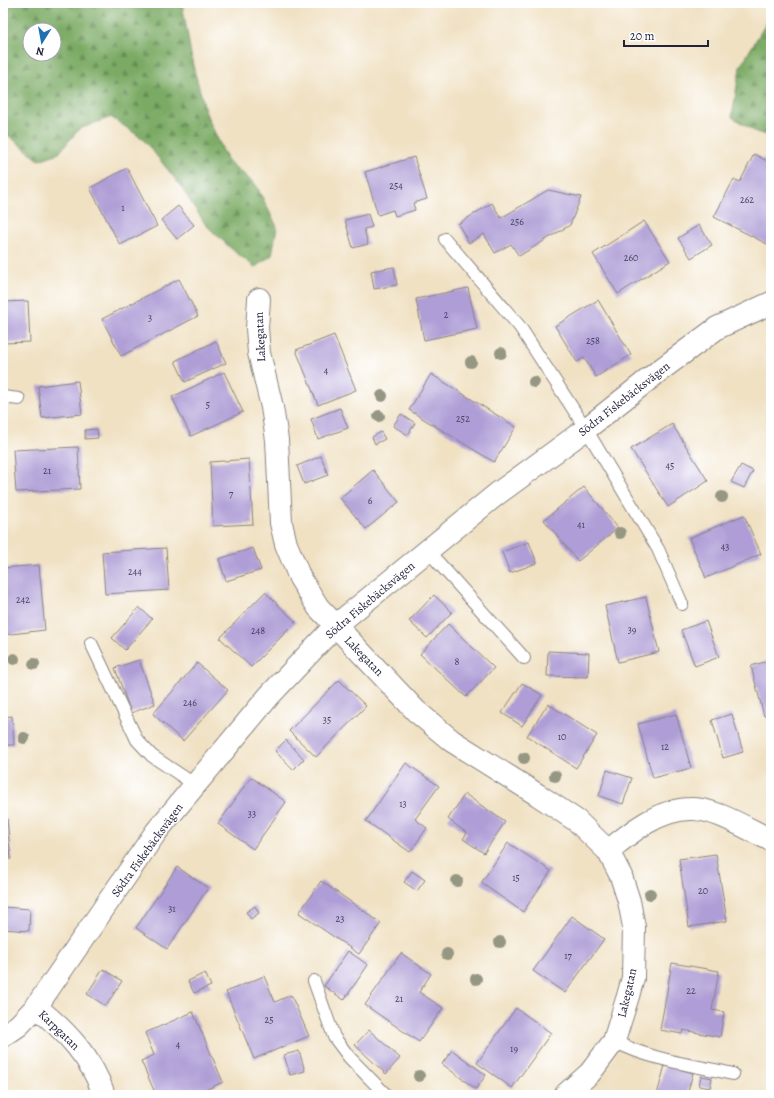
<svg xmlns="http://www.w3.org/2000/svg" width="774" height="1098" font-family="Alegreya,serif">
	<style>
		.forest { fill: url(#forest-firs); stroke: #4e664f; fill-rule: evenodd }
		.building { fill: #ae9dd6 }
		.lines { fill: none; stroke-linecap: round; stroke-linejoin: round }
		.lane-casing { stroke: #89827f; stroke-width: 14 }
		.street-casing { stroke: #89827f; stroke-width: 24 }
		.lane { stroke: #fff; stroke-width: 12 }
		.street { stroke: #fff; stroke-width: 22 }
		.tree { fill: #959783 }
		.labels { text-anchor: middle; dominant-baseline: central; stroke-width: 3; stroke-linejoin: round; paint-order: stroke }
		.number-label { font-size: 10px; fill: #454162 }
		.street-label { font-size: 12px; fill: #22223b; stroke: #fff }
	</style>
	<defs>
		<pattern id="forest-firs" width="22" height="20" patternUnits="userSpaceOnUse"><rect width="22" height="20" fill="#7aaa63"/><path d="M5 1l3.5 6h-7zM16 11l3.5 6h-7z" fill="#648a53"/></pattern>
	</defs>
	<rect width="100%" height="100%" fill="#fff"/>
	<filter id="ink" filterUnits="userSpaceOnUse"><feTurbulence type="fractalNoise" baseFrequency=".025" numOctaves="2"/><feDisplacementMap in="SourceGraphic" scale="8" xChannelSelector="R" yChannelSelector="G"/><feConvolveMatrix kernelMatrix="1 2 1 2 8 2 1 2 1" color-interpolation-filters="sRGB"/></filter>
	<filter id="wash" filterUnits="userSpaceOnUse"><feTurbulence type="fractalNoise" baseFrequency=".012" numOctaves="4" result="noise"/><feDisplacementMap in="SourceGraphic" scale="16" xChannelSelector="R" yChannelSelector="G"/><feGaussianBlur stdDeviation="0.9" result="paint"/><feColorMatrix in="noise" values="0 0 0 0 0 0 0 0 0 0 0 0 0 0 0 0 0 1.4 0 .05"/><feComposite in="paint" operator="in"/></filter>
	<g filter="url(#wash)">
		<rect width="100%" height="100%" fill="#f0e1c3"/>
		<path class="forest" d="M 3,3 L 182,3 L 193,66 L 207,116 L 228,161 L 256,185 L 277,227 L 272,255 L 255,267 L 235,252 L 206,225 L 177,181 L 143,139 L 111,117 L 79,129 L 59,153 L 39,160 L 3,131 ZM 30,30 L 54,30 L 54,54 L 30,54 Z
			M 771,15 L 771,136 L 756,132 L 732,117 L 740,67 Z"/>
		<g id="blocks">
			<path class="building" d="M 754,154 L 771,163 L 771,246 L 714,217 L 734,179 L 740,182 Z
				M 414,157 L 427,199 L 413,203 L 415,210 L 395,216 L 393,210 L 378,215 L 365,172 Z
				M 127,168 L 157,226 L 120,245 L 90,188 Z
				M 548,190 L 581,197 L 570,225 L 519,256 L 511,244 L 495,253 L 484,234 L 469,243 L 458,224 L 492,203 L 501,218 Z
				M 178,206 L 194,225 L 177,239 L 161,220 Z
				M 368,214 L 372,227 L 364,229 L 368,244 L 353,248 L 345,220 Z
				M 644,221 L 670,261 L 618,294 L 593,254 Z
				M 699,225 L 712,245 L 691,258 L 678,238 Z
				M 394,267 L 397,285 L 374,289 L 371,271 Z
				M 179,279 L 198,316 L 121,356 L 102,319 Z
				M 468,288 L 477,329 L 424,340 L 416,299 Z
				M 598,300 L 631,355 L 596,377 L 584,358 L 577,362 L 555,326 Z
				M 28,301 L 30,342 L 3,343 L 3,302 Z
				M 334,335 L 356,390 L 318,405 L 296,350 Z
				M 216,341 L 226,363 L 185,382 L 175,361 Z
				M 224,372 L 243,412 L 191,436 L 172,397 Z
				M 431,374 L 516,427 L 494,462 L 409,410 Z
				M 78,381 L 82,414 L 42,418 L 38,386 Z
				M 340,408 L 348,428 L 318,439 L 311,419 Z
				M 401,414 L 415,423 L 408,435 L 393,426 Z
				M 672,424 L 708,481 L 668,507 L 631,449 Z
				M 97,429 L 98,438 L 85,439 L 85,430 Z
				M 381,432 L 385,439 L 375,444 L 372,437 Z
				M 78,447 L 80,489 L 16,492 L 13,450 Z
				M 321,456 L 328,475 L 304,484 L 297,466 Z
				M 249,459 L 253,524 L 213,526 L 210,462 Z
				M 741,465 L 753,471 L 744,488 L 731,482 Z
				M 373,470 L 399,502 L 366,529 L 340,498 Z
				M 584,487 L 618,528 L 578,561 L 544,520 Z
				M 744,515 L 761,554 L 706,578 L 689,538 Z
				M 529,542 L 537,563 L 510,573 L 502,552 Z
				M 166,548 L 169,590 L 105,594 L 102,552 Z
				M 253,548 L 261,570 L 226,581 L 219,559 Z
				M 39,565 L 45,630 L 3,635 L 3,568 Z
				M 265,592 L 296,622 L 251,667 L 220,638 Z
				M 434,595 L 452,612 L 427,638 L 409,621 Z
				M 646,597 L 659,652 L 618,662 L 605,606 Z
				M 139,607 L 152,619 L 125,650 L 112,638 Z
				M 706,621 L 719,657 L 695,666 L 681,630 Z
				M 448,624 L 494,668 L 466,697 L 420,654 Z
				M 548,651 L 589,653 L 588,677 L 547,676 Z
				M 139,660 L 155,704 L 131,713 L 115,668 Z
				M 771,660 L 771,714 L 764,716 L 751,666 Z
				M 197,663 L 228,690 L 183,741 L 153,714 Z
				M 339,680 L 366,706 L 316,757 L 289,731 Z
				M 522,683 L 542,695 L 522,726 L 502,713 Z
				M 548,704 L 597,735 L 576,768 L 527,736 Z
				M 676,714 L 691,768 L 653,778 L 638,724 Z
				M 732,714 L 743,752 L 723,758 L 712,720 Z
				M 12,716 L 14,745 L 3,745 L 3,717 Z
				M 286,740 L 304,759 L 293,770 L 275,751 Z
				M 406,763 L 439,786 L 415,819 L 427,828 L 410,852 L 366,821 Z
				M 607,770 L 632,778 L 623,804 L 599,796 Z
				M 251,777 L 286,802 L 253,849 L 218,824 Z
				M 465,794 L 505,822 L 484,853 L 463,839 L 467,833 L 448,819 Z
				M 7,819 L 11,859 L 3,860 L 3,820 Z
				M 508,843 L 551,871 L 523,912 L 481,883 Z
				M 716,854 L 727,921 L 689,927 L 679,859 Z
				M 177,867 L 208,888 L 167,949 L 136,928 Z
				M 412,871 L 425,880 L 417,891 L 404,882 Z
				M 321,881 L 381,923 L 359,954 L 299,913 Z
				M 255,906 L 259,913 L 251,919 L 246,912 Z
				M 3,907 L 30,909 L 29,931 L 3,929 Z
				M 572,916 L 604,939 L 565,993 L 533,971 Z
				M 348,951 L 368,965 L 344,1000 L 324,986 Z
				M 401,953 L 431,974 L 419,992 L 443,1008 L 419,1042 L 365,1005 Z
				M 672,963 L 719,971 L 712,1010 L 724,1012 L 720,1037 L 683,1030 L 682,1034 L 660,1030 Z
				M 103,969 L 122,981 L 106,1006 L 87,994 Z
				M 205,973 L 211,986 L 194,993 L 188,981 Z
				M 264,976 L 275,1002 L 291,995 L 309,1036 L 254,1059 L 226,992 Z
				M 516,1008 L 551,1033 L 512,1088 L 477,1063 Z
				M 193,1012 L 223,1082 L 194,1095 L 156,1095 L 141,1061 L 154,1055 L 145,1033 Z
				M 369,1030 L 400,1058 L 386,1074 L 355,1045 Z
				M 452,1050 L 486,1075 L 476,1089 L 442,1064 Z
				M 299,1051 L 305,1071 L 290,1075 L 284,1055 Z
				M 665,1065 L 693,1073 L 687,1095 L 657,1095 Z
				M 701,1076 L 712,1078 L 710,1088 L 699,1086 Z"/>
		</g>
	</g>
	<g filter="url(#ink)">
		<use href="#blocks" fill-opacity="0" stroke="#89827f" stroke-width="1"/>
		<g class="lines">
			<g class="lane-casing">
				<path id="lane" d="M 445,239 L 520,327 L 586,429 L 658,549 L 682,604
					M 3,397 L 19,399
					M 428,551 L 524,658
					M 91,643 L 137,740 L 152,756 L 194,784
					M 314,981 L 334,1037 L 349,1057 L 386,1095
					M 614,1041 C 650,1060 693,1065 733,1074"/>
			</g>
			<g class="street-casing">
				<path id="street" d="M 259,299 L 257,328 L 259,353 L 272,407 L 277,440 L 281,523 L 286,544 L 300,578 L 318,607 L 416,711 L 452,741 L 538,795 L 577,821 L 608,851 L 621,876 L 629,901 L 634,927 L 633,978 L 628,996 L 614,1041 L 590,1073 L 565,1095
					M 608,851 C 631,832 659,809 691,809 C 715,808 749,830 771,840
					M 36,1007 C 66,1031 92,1058 104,1095
					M 3,1036 L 19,1025 L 36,1007 L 156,832 L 269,696 L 335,626 L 497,494 L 586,429 L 659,371 L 717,328 L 771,303"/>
			</g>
			<use href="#lane" class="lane"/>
			<use href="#street" class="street"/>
		</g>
		<g class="tree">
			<circle cx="501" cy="353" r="6"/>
			<circle cx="471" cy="362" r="6"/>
			<circle cx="534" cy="382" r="6"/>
			<circle cx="382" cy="396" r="6"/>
			<circle cx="379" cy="416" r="6"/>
			<circle cx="722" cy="497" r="6"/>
			<circle cx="620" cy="533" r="6"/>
			<circle cx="14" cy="659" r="6"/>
			<circle cx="34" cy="664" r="6"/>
			<circle cx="24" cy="738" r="6"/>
			<circle cx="524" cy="758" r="6"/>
			<circle cx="555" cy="776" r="6"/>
			<circle cx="457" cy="881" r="6"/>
			<circle cx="650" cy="894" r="6"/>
			<circle cx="500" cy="942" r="6"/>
			<circle cx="447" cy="954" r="6"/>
			<circle cx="476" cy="979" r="6"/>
			<circle cx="419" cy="1076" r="6"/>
		</g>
	</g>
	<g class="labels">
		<g class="number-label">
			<text x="396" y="185">254</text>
			<text x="747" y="199">262</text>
			<text x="123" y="207">1</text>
			<text x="517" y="221">256</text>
			<text x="631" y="257">260</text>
			<text x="446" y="314">2</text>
			<text x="150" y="317">3</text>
			<text x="593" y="340">258</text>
			<text x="326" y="370">4</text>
			<text x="208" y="404">5</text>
			<text x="463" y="418">252</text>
			<text x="670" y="465">45</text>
			<text x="47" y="470">21</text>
			<text x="231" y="493">7</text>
			<text x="370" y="500">6</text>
			<text x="581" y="524">41</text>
			<text x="725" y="546">43</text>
			<text x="135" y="571">244</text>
			<text x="23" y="599">242</text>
			<text x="632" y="629">39</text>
			<text x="258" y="630">248</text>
			<text x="457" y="661">8</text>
			<text x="190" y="702">246</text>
			<text x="327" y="719">35</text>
			<text x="562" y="736">10</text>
			<text x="665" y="746">12</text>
			<text x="403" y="803">13</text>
			<text x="252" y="813">33</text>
			<text x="516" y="877">15</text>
			<text x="703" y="890">20</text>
			<text x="172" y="908">31</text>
			<text x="340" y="918">23</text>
			<text x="568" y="955">17</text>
			<text x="691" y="990">22</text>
			<text x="399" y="998">21</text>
			<text x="269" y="1019">25</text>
			<text x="178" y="1044">4</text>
			<text x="514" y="1048">19</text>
		</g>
		<g class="street-label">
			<text transform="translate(260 337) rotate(-93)">Lakegatan</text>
			<text transform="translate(624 399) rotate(-38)">Södra Fiskebäcksvägen</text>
			<text transform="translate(370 600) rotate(-40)">Södra Fiskebäcksvägen</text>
			<text transform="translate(364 656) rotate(46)">Lakegatan</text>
			<text transform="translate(147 850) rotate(-54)">Södra Fiskebäcksvägen</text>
			<text transform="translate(627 993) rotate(-77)">Lakegatan</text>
			<text transform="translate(59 1030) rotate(44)">Karpgatan</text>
		</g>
	</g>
	<rect width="774" height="1098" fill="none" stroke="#fff" stroke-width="16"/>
	<g transform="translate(42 42) rotate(191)"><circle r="19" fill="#ffffff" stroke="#a7a7b1"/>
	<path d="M0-3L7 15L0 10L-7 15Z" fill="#1f6fb2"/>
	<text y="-6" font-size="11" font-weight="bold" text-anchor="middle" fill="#22223b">N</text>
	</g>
	<path d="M624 40v6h84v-6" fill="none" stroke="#22223b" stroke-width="2"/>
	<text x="630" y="40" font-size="12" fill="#22223b" stroke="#ffffff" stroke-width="3" paint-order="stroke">20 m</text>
</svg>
